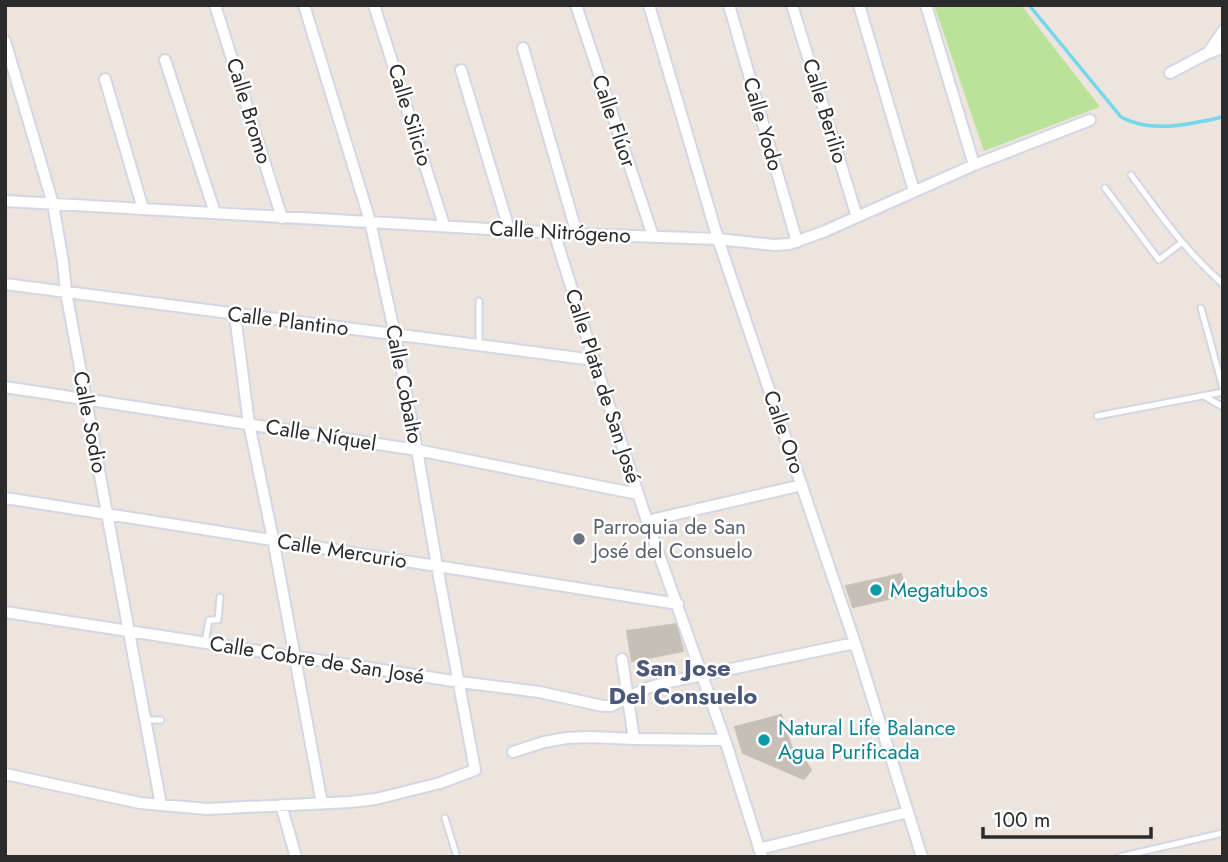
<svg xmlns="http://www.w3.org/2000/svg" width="1228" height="862" font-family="Jost,sans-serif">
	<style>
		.green { fill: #bae29a }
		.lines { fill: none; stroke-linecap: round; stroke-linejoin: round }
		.stream { stroke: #71d8ed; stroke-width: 3.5 }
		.building { fill: #c5bfb8; stroke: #c8c0b7; stroke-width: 2 }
		.service-casing { stroke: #d2d7e3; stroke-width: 9 }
		.minor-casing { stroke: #d2d7e3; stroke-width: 14 }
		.service { stroke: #fff; stroke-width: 5 }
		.minor { stroke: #fff; stroke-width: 10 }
		.worship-dot { fill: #6b7280; stroke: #fff; stroke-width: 2.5 }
		.culture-dot { fill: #0f9aa8; stroke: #fff; stroke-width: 2.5 }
		.labels { text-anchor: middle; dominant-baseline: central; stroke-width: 5; stroke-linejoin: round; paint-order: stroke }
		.street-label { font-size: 21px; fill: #2b2b2b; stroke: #fff }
		.worship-label { font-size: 21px; fill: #5b616d; stroke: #fff; text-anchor: start }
		.culture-label { font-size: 21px; fill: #0d838f; stroke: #fff; text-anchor: start }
		.quarter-label { font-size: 24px; font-weight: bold; fill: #4b587b; stroke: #fff }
	</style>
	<rect width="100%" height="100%" fill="#ece4dd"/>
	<path class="green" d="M 934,5 L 1021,5 L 1100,107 L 984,151 Z"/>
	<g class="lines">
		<path class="stream" d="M 1029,5 L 1121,117 C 1152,134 1190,124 1223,117"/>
	</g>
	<path class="building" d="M 901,574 L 906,595 L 853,607 L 846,586 Z
		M 676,624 L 683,651 L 632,661 L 627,631 Z
		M 781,715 L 797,764 L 806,762 L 811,770 L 804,779 L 743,753 L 735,727 Z"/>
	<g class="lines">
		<g class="service-casing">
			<path id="service" d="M 1131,175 C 1160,214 1186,252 1223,284
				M 1105,188 L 1159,260 L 1181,243
				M 479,301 L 479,345
				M 1201,308 L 1223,388
				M 1204,396 L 1223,407
				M 1097,416 L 1223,392
				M 205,642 L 209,620 L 218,620 L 220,597
				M 147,720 L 161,720
				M 445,818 L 457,857
				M 1119,857 L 1223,833"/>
		</g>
		<g class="minor-casing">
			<path id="minor" d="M 215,5 L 282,218
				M 374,5 L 444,225
				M 576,5 L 653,236
				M 649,5 L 718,239 L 855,643 L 922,857
				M 729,5 L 797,242
				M 792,5 L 857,217
				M 859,5 L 914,191
				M 926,5 L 974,165
				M 5,41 L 53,204 L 63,262 L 66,292 L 161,805
				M 523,48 L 577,234
				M 1208,53 L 1223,31
				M 165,60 L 215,213
				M 461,70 L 509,229
				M 1170,73 L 1208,53 L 1223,48
				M 105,79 L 143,209
				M 5,201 L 577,234 L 718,239 L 774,245 L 789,244 L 823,232 L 974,165 L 1090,120
				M 554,232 L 594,360 L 647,521 L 725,740 L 762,857
				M 5,284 L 594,360
				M 235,315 L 249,424 L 273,539 L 322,804
				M 5,387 L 417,450 L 638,494
				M 5,498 L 678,604
				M 647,521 L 802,485
				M 5,612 L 460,682 L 539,692 L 603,706 L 611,706 L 647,688 L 664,683 L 855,643
				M 622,659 L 634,739
				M 513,752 L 544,742 L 567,738 L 589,737 L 634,739 L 725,740
				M 5,774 L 140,803 L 207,809 L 350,802 L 376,799 L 440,783 L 475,770 L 437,566 L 417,450 L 395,335 L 370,221 L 304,5
				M 281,805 L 296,857
				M 759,849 L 908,812"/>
		</g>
		<use href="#service" class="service"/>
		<use href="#minor" class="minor"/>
	</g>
	<circle class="worship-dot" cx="579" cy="539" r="7"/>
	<g class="culture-dot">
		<circle cx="876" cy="590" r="7"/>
		<circle cx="764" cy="740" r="7"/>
	</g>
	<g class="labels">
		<g class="street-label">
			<text transform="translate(249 111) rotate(73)">Calle Bromo</text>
			<text transform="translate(825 111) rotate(73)">Calle Berilio</text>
			<text transform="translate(410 115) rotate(73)">Calle Silicio</text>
			<text transform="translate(614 121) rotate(71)">Calle Flúor</text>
			<text transform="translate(763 124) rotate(74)">Calle Yodo</text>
			<text transform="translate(560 232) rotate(3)">Calle Nitrógeno</text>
			<text transform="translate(288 321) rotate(7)">Calle Plantino</text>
			<text transform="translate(404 384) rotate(79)">Calle Cobalto</text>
			<text transform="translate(603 386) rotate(72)">Calle Plata de San José</text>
			<text transform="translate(90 422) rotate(79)">Calle Sodio</text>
			<text transform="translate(784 432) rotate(71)">Calle Oro</text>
			<text transform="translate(321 435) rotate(9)">Calle Níquel</text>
			<text transform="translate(342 551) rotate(9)">Calle Mercurio</text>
			<text transform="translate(317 660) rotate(9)">Calle Cobre de San José</text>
		</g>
		<g class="worship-label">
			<text x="593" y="527">Parroquia de San<tspan x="593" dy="24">José del Consuelo</tspan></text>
		</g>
		<g class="culture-label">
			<text x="890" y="590">Megatubos</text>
			<text x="778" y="728">Natural Life Balance<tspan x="778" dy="24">Agua Purificada</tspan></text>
		</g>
		<g class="quarter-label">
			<text x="683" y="667">San Jose<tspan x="683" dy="28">Del Consuelo</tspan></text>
		</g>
	</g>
	<rect width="1228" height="862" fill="none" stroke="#2b2b2b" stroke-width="14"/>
	<path d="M983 827v10h168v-10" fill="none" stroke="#2b2b2b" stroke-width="3.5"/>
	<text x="993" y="827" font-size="21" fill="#2b2b2b" stroke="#ffffff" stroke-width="5" paint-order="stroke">100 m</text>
</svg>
